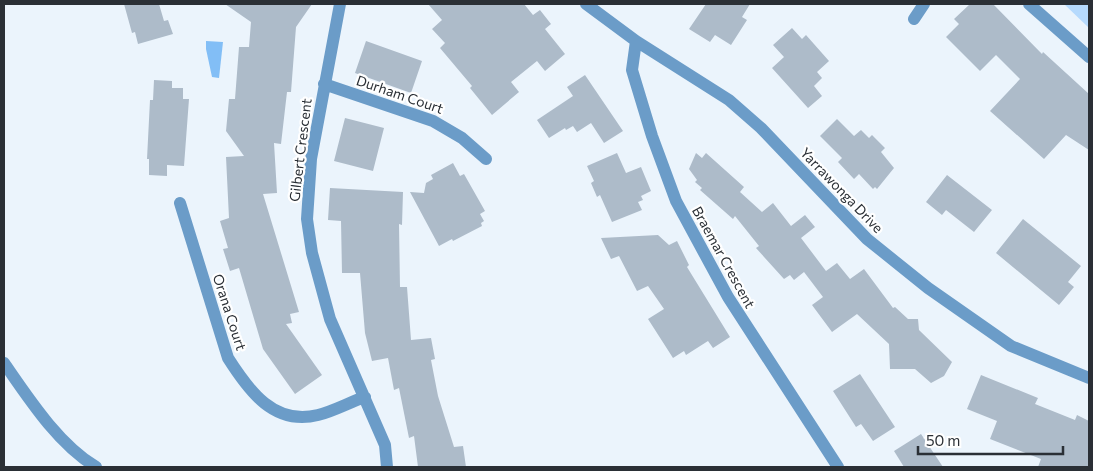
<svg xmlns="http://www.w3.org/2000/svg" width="1093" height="471" font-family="Commissioner,sans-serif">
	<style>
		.green { fill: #b6dafd }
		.water { fill: #82bef6 }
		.building { fill: #adbbc9 }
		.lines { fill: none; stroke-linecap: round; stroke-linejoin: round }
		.street { stroke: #6b9cc8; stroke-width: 12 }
		.labels { text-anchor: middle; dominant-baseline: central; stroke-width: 4.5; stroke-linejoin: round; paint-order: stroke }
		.street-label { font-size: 14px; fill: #2a2f35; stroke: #fff }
	</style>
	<rect width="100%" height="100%" fill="#ebf4fc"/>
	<path class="green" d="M 1064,4 L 1089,4 L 1089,28 Z"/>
	<path class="water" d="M 206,41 L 223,42 L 219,78 L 212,77 L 206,49 Z"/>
	<path class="building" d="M 124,4 L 159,4 L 164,21 L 168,20 L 173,34 L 138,44 L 135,32 L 132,33 Z
		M 225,4 L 312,4 L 296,27 L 291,92 L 287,92 L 281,144 L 274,143 L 277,193 L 263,194 L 299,312 L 290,314 L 292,323 L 286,324 L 322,375 L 295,394 L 263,349 L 239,268 L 230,271 L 223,249 L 228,248 L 220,221 L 229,218 L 226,157 L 244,156 L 226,131 L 229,99 L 235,99 L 239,47 L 249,47 L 251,22 Z
		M 428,4 L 524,4 L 533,15 L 540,10 L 551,24 L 545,29 L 565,54 L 545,71 L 537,61 L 511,82 L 519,92 L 492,115 L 470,88 L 472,86 L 440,48 L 445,43 L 432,29 L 442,20 Z
		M 706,4 L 750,4 L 742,17 L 747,20 L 731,45 L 715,35 L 710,42 L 689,29 Z
		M 970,4 L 993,4 L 1042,54 L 1043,52 L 1089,94 L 1089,150 L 1066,135 L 1044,159 L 990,111 L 1020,79 L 996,55 L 980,71 L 946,37 L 959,24 L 954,19 Z
		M 792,28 L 802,39 L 806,35 L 829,61 L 817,72 L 822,78 L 814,86 L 822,96 L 808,108 L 772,68 L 784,57 L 773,45 Z
		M 366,41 L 422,61 L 411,93 L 355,73 Z
		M 585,75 L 623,131 L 604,143 L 591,123 L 577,132 L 573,126 L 566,130 L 565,128 L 549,138 L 537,120 L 573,96 L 567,87 Z
		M 154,80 L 172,81 L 172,88 L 183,88 L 183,99 L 189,99 L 184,166 L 167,165 L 167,176 L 149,175 L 149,159 L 147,159 L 150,100 L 153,100 Z
		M 345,118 L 384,128 L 373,171 L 334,161 Z
		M 837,119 L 854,136 L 861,130 L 869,138 L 872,135 L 885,148 L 881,152 L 894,168 L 877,189 L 875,187 L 873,189 L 859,174 L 854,179 L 838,162 L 842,158 L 820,136 Z
		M 617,153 L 626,173 L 641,167 L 651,191 L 641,196 L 643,200 L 638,202 L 642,210 L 612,222 L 600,195 L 597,197 L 591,183 L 594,181 L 587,166 Z
		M 696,153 L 702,158 L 706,153 L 744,187 L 740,192 L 762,212 L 773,203 L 791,226 L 805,215 L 815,227 L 801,238 L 826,271 L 837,263 L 850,279 L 864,269 L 893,308 L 895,307 L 908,319 L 918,319 L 919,330 L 952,362 L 944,376 L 931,383 L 915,369 L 890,369 L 889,344 L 857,314 L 832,332 L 812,305 L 823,297 L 804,272 L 794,280 L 790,275 L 784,279 L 756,248 L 759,246 L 735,216 L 733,219 L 700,190 L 702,188 L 695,182 L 697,180 L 689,169 Z
		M 453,163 L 460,176 L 464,174 L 485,211 L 480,214 L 484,221 L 481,223 L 482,226 L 453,241 L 452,239 L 439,246 L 410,192 L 424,193 L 426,183 L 433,179 L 431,175 Z
		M 947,175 L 992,210 L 974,232 L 946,210 L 942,215 L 926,202 Z
		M 330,188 L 403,192 L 402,225 L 399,224 L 400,287 L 407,287 L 411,340 L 431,338 L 435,359 L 431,360 L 438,396 L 454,447 L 463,446 L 466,467 L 418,467 L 414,436 L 409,438 L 399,388 L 394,390 L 388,358 L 372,361 L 365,333 L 360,273 L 342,273 L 341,221 L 328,220 Z
		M 1023,219 L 1081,266 L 1068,282 L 1074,287 L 1059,305 L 996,253 Z
		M 658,235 L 669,245 L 677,241 L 689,265 L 687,267 L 730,337 L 713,348 L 708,341 L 686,355 L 684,351 L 673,358 L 648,319 L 664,309 L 648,286 L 637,291 L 619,256 L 611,259 L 601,238 Z
		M 860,374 L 895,427 L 873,441 L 861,424 L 856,427 L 833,391 Z
		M 981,375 L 1038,398 L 1035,404 L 1075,420 L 1077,415 L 1089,421 L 1089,467 L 1038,467 L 1041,459 L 990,439 L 997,421 L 967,409 Z
		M 921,434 L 943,467 L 904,467 L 894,451 Z"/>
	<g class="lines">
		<path class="street" d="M 340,4 L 311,159 L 307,219 L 312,253 L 330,319 L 385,445 L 387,467
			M 586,4 L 636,41 L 729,100 L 761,128 L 867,239 L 928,288 L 1011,346 L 1089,378
			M 1029,4 L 1089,57
			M 914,19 L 924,4
			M 636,41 L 632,70 L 652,136 L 676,201 L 728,297 L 838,467
			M 324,84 L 433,121 L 462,138 L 486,159
			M 180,203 L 228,358 C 249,391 274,426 318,415 C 334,411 350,402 365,397
			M 4,363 C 29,399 58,444 96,467"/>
	</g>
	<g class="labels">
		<g class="street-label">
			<text transform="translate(400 94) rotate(19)">Durham Court</text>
			<text transform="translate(300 150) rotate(-83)">Gilbert Crescent</text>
			<text transform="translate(842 190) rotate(46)">Yarrawonga Drive</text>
			<text transform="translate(724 257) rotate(61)">Braemar Crescent</text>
			<text transform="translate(230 312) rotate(72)">Orana Court</text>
		</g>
	</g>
	<rect width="1093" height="471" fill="none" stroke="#2a2f35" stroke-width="10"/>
	<path d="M918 446v8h145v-8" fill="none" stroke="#2a2f35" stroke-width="2.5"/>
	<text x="926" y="446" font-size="15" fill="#2a2f35" stroke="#ffffff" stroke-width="4" paint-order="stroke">50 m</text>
</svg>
